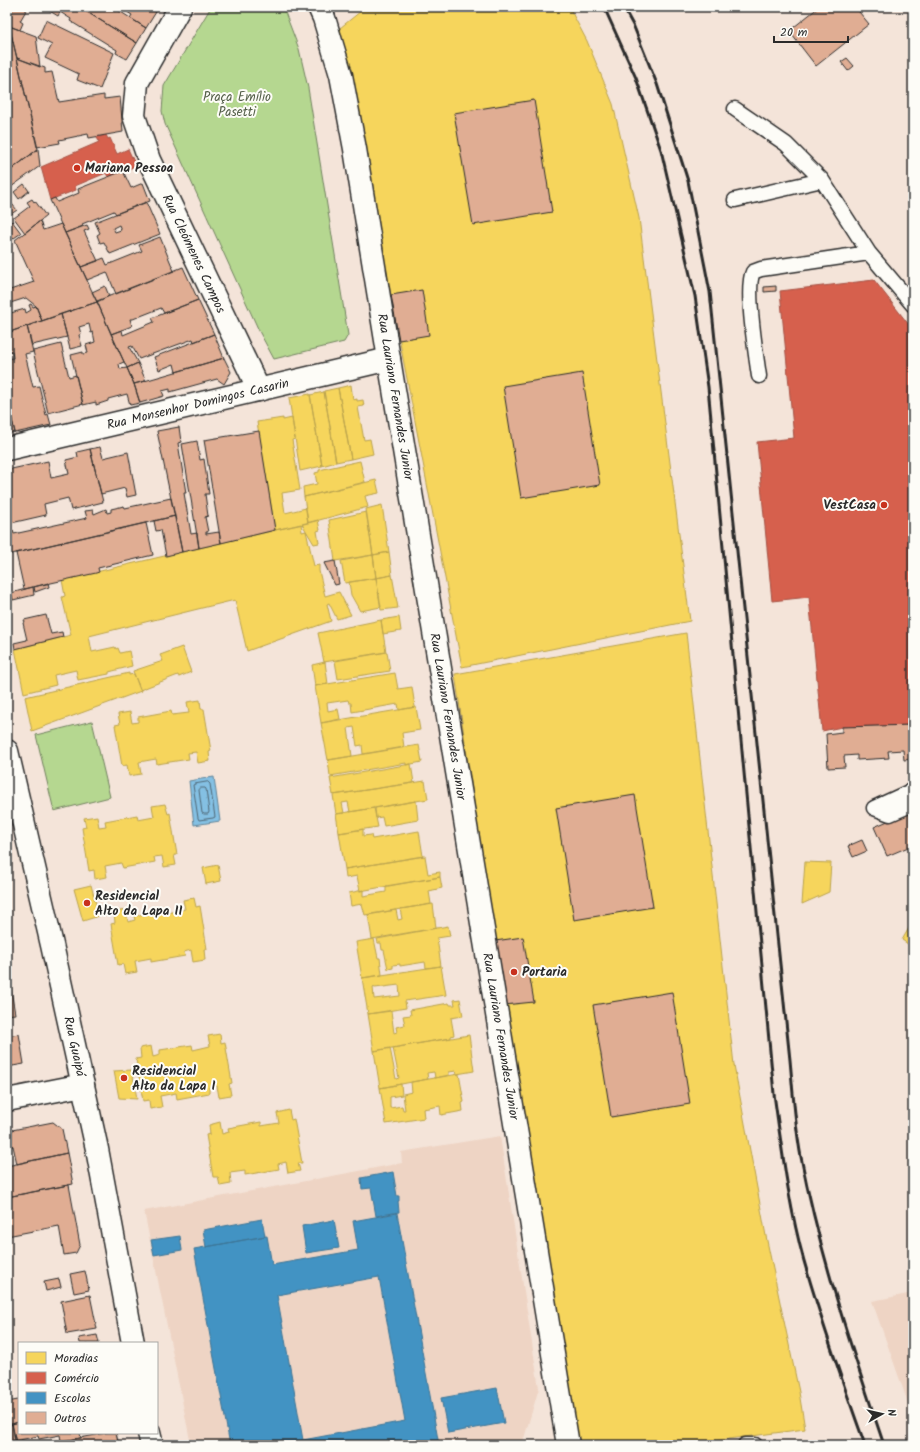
<svg xmlns="http://www.w3.org/2000/svg" width="920" height="1452" font-family="Kalam,sans-serif">
	<style>
		.built { fill: #eed4c4 }
		.green { fill: #b5d790; stroke: #70815e }
		.water { fill: #84c0e3; stroke: #608499 }
		.homes { fill: #f6d55c; stroke: #b9a24d; fill-rule: evenodd }
		.shops { fill: #d6604d; stroke: #a35043 }
		.schools { fill: #4393c3; stroke: #3c7495; fill-rule: evenodd }
		.lines { fill: none; stroke-linecap: round; stroke-linejoin: round }
		.shore { stroke: #4f6775; stroke-width: 1 }
		.building { fill: #e0ad93; stroke: #2b2b2b; fill-rule: evenodd }
		.service-casing { stroke: #2b2b2b; stroke-width: 17 }
		.minor-casing { stroke: #2b2b2b; stroke-width: 25 }
		.secondary-casing { stroke: #2b2b2b; stroke-width: 25 }
		.service { stroke: #fdfcf7; stroke-width: 14 }
		.minor { stroke: #fdfcf7; stroke-width: 22 }
		.secondary { stroke: #fdfcf7; stroke-width: 22 }
		.rail { stroke: #2b2b2b; stroke-width: 3 }
		.poi-dot { fill: #c8321e; stroke: #fdfcf7; stroke-width: 1.5 }
		.labels { text-anchor: middle; dominant-baseline: central; stroke-width: 4; stroke-linejoin: round; paint-order: stroke }
		.park-label { font-size: 13px; fill: #545f49; stroke: #fdfcf7 }
		.poi-label { font-size: 13px; font-weight: bold; fill: #2b2b2b; stroke: #fdfcf7; text-anchor: start }
		.street-label { font-size: 13px; fill: #2b2b2b; stroke: #fdfcf7 }
	</style>
	<rect width="100%" height="100%" fill="#f4e4d9"/>
	<filter id="ink" filterUnits="userSpaceOnUse"><feTurbulence type="fractalNoise" baseFrequency=".025" numOctaves="2"/><feDisplacementMap in="SourceGraphic" scale="8" xChannelSelector="R" yChannelSelector="G"/><feConvolveMatrix kernelMatrix="1 2 1 2 8 2 1 2 1" color-interpolation-filters="sRGB"/></filter>
	<g filter="url(#ink)">
		<path class="built" d="M 500,1136 L 539,1388 L 522,1445 L 191,1445 L 144,1211 L 402,1163 L 401,1152 Z
			M 913,1293 L 913,1417 L 872,1301 Z"/>
		<path class="green" d="M 211,7 L 283,7 L 299,49 L 308,88 L 348,335 L 344,342 L 274,359 L 260,333 L 165,124 L 162,111 L 164,86 Z
			M 92,721 L 110,797 L 54,811 L 36,735 Z"/>
		<path class="water" d="M 214,777 L 220,821 L 194,825 L 189,781 Z"/>
		<path class="homes" d="M 366,7 L 569,7 L 587,41 L 613,104 L 639,218 L 690,621 L 462,667 L 340,28 Z
			M 351,385 L 353,400 L 357,399 L 357,401 L 363,400 L 364,406 L 358,407 L 364,440 L 370,439 L 373,454 L 351,459 L 338,388 Z
			M 338,388 L 351,459 L 336,462 L 324,391 Z
			M 324,392 L 336,462 L 322,466 L 310,395 Z
			M 310,394 L 322,466 L 300,471 L 289,398 Z
			M 283,418 L 283,420 L 292,418 L 295,439 L 292,440 L 300,490 L 282,493 L 285,513 L 306,508 L 308,523 L 275,530 L 257,422 Z
			M 360,461 L 365,482 L 304,497 L 303,487 L 317,484 L 315,473 L 319,472 L 319,470 Z
			M 376,480 L 379,493 L 365,496 L 368,507 L 308,523 L 304,497 Z
			M 382,505 L 389,552 L 373,555 L 366,509 Z
			M 366,512 L 373,555 L 335,561 L 329,520 Z
			M 318,520 L 320,530 L 317,531 L 319,543 L 314,544 L 302,524 Z
			M 301,524 L 302,532 L 306,531 L 314,566 L 319,565 L 319,571 L 325,596 L 339,592 L 351,615 L 337,619 L 329,603 L 327,604 L 331,621 L 247,651 L 235,600 L 202,608 L 89,636 L 92,652 L 115,647 L 116,649 L 118,648 L 120,653 L 129,651 L 132,666 L 109,672 L 109,674 L 78,680 L 76,670 L 54,675 L 56,685 L 24,693 L 15,649 L 71,635 L 62,597 L 65,596 L 62,580 Z
			M 389,552 L 392,575 L 376,578 L 373,555 Z
			M 373,555 L 376,578 L 345,583 L 341,561 Z
			M 392,575 L 398,608 L 381,610 L 376,578 Z
			M 376,578 L 381,607 L 360,611 L 351,595 L 349,582 Z
			M 399,617 L 401,631 L 383,634 L 381,620 Z
			M 381,620 L 386,652 L 324,662 L 318,633 Z
			M 686,633 L 734,1065 L 766,1236 L 799,1392 L 805,1429 L 683,1445 L 578,1445 L 504,1005 L 455,674 Z
			M 182,647 L 191,672 L 179,677 L 178,675 L 140,690 L 133,671 L 163,661 L 160,655 Z
			M 387,652 L 390,671 L 338,679 L 335,661 Z
			M 325,662 L 328,684 L 315,686 L 312,665 Z
			M 129,673 L 129,675 L 134,674 L 141,691 L 32,731 L 25,697 Z
			M 395,673 L 398,689 L 412,687 L 415,707 L 399,710 L 398,704 L 352,712 L 351,703 L 349,703 L 348,700 L 327,703 L 328,711 L 338,709 L 340,719 L 321,723 L 315,686 Z
			M 200,700 L 201,709 L 204,709 L 211,751 L 209,752 L 210,761 L 198,763 L 196,752 L 188,753 L 189,759 L 157,764 L 156,759 L 139,762 L 141,774 L 129,776 L 127,765 L 122,766 L 115,725 L 120,724 L 118,714 L 130,712 L 132,723 L 138,722 L 138,717 L 171,711 L 172,715 L 189,713 L 187,702 Z
			M 416,707 L 420,730 L 402,733 L 404,747 L 363,754 L 362,745 L 357,746 L 354,727 L 348,728 L 352,756 L 328,760 L 321,723 Z
			M 419,745 L 422,762 L 406,765 L 406,763 L 330,776 L 328,760 L 329,760 Z
			M 411,764 L 414,783 L 333,795 L 330,778 Z
			M 425,781 L 428,799 L 350,812 L 348,802 L 342,803 L 344,813 L 336,814 L 333,795 Z
			M 416,801 L 418,820 L 384,826 L 382,817 L 376,818 L 375,808 Z
			M 165,804 L 168,814 L 170,813 L 177,855 L 174,855 L 176,865 L 164,867 L 162,856 L 154,857 L 155,862 L 123,868 L 121,863 L 105,866 L 107,877 L 95,879 L 94,870 L 89,871 L 82,828 L 86,827 L 84,818 L 97,816 L 99,827 L 106,826 L 105,821 L 137,815 L 138,820 L 154,817 L 152,806 Z
			M 374,808 L 378,827 L 339,833 L 336,814 Z
			M 363,829 L 363,836 L 371,835 L 372,839 L 419,831 L 423,856 L 345,869 L 339,833 Z
			M 425,856 L 428,874 L 440,872 L 440,877 L 360,891 L 357,876 L 346,878 L 345,869 Z
			M 805,862 L 831,863 L 829,892 L 802,904 Z
			M 218,865 L 221,881 L 206,884 L 203,868 Z
			M 440,877 L 442,888 L 429,891 L 431,904 L 365,915 L 362,904 L 351,906 L 349,893 L 363,890 L 363,896 L 386,892 L 386,886 Z
			M 91,885 L 99,916 L 83,921 L 74,889 Z
			M 194,898 L 196,907 L 200,906 L 207,949 L 204,949 L 205,960 L 193,962 L 191,950 L 184,952 L 185,956 L 151,962 L 151,958 L 135,961 L 137,972 L 125,974 L 123,964 L 118,965 L 111,924 L 115,923 L 114,912 L 126,910 L 128,922 L 135,920 L 134,916 L 166,910 L 167,913 L 185,909 L 183,900 Z
			M 433,904 L 436,928 L 372,939 L 368,915 L 396,910 L 398,920 L 402,919 L 400,909 Z
			M 448,926 L 450,936 L 437,938 L 441,966 L 426,968 L 425,962 L 400,966 L 400,964 L 393,965 L 393,968 L 388,969 L 384,950 L 382,950 L 381,943 L 378,943 L 377,939 Z
			M 909,928 L 913,930 L 913,953 L 908,950 L 911,946 L 902,940 Z
			M 374,939 L 378,958 L 380,958 L 382,975 L 362,978 L 356,942 Z
			M 441,966 L 446,995 L 405,1001 L 406,1008 L 368,1014 L 362,978 ZM 399,985 L 400,996 L 374,999 L 373,987 L 375,988 Z
			M 460,999 L 463,1016 L 451,1018 L 454,1035 L 451,1036 L 451,1038 L 374,1051 L 368,1014 L 391,1011 L 394,1033 L 397,1032 L 396,1027 L 405,1025 L 403,1016 L 411,1015 L 410,1010 L 449,1003 L 450,1005 L 455,1005 L 454,1000 Z
			M 220,1034 L 221,1043 L 225,1042 L 232,1083 L 229,1084 L 231,1095 L 219,1097 L 217,1086 L 209,1087 L 209,1093 L 177,1099 L 176,1093 L 160,1096 L 162,1107 L 150,1109 L 149,1100 L 143,1101 L 136,1059 L 141,1058 L 140,1048 L 151,1046 L 153,1057 L 160,1055 L 160,1050 L 192,1045 L 193,1050 L 210,1046 L 208,1036 Z
			M 469,1035 L 474,1071 L 457,1074 L 456,1071 L 449,1072 L 449,1075 L 435,1078 L 434,1072 L 427,1073 L 428,1079 L 380,1088 L 374,1051 L 390,1048 L 396,1079 L 399,1078 L 393,1048 Z
			M 132,1070 L 137,1099 L 119,1098 L 114,1071 Z
			M 459,1074 L 464,1102 L 462,1103 L 463,1111 L 441,1115 L 440,1106 L 423,1109 L 424,1118 L 386,1124 L 380,1088 L 401,1084 L 402,1095 L 390,1097 L 390,1108 L 402,1106 L 403,1110 L 405,1110 L 403,1094 L 412,1092 L 411,1082 Z
			M 289,1110 L 291,1120 L 294,1119 L 302,1163 L 298,1163 L 300,1171 L 288,1173 L 286,1162 L 278,1164 L 279,1169 L 245,1175 L 245,1171 L 230,1173 L 231,1184 L 220,1186 L 218,1177 L 213,1177 L 206,1135 L 210,1134 L 209,1125 L 220,1122 L 222,1134 L 229,1132 L 228,1128 L 261,1122 L 261,1126 L 279,1123 L 277,1113 Z"/>
		<path class="shops" d="M 106,135 L 108,139 L 110,138 L 117,154 L 128,149 L 136,166 L 108,177 L 106,173 L 75,186 L 76,190 L 50,200 L 41,167 L 99,142 L 97,137 Z
			M 874,280 L 913,330 L 913,725 L 842,727 L 822,731 L 809,597 L 772,601 L 757,442 L 794,438 L 780,291 Z"/>
		<path class="schools" d="M 393,1172 L 397,1196 L 399,1196 L 399,1201 L 398,1201 L 399,1212 L 376,1216 L 371,1188 L 362,1189 L 361,1178 Z
			M 397,1213 L 439,1445 L 230,1445 L 194,1249 L 267,1236 L 272,1265 L 358,1250 L 353,1221 ZM 379,1277 L 405,1421 L 303,1440 L 277,1295 Z
			M 262,1219 L 265,1236 L 206,1247 L 203,1230 Z
			M 334,1220 L 339,1248 L 306,1253 L 302,1226 Z
			M 180,1236 L 182,1250 L 154,1255 L 151,1240 Z
			M 497,1388 L 504,1423 L 448,1433 L 441,1398 Z"/>
		<g class="lines">
			<path class="shore" d="M 208,782 L 210,784 L 215,817 L 213,818 L 199,820 L 198,818 L 193,785 L 195,784 Z
				M 201,788 L 205,788 L 206,789 L 209,812 L 208,814 L 204,814 L 202,813 L 199,790 Z"/>
		</g>
		<path class="building" d="M 7,7 L 28,7 L 20,21 L 23,23 L 20,30 L 9,26 L 7,16 Z
			M 50,7 L 79,7 L 137,43 L 127,59 L 116,53 L 117,50 L 70,21 L 71,19 L 60,12 L 58,16 L 48,10 Z
			M 79,7 L 113,7 L 146,28 L 137,43 Z
			M 119,7 L 148,7 L 156,12 L 146,28 L 130,18 L 132,15 Z
			M 148,7 L 159,7 L 156,12 Z
			M 819,7 L 855,7 L 869,24 L 816,66 L 789,31 Z
			M 7,16 L 38,149 L 7,173 Z
			M 46,20 L 114,53 L 100,89 L 77,80 L 79,74 L 45,58 L 52,45 L 38,38 Z
			M 9,26 L 36,36 L 40,67 L 17,58 Z
			M 17,58 L 45,68 L 45,73 L 52,72 L 59,102 L 104,95 L 104,99 L 120,97 L 123,132 L 89,138 L 88,134 L 59,140 L 60,143 L 37,147 Z
			M 847,58 L 854,66 L 848,71 L 841,62 Z
			M 534,100 L 552,212 L 473,225 L 454,113 Z
			M 38,149 L 40,166 L 7,190 L 7,173 Z
			M 123,171 L 131,188 L 143,183 L 150,201 L 116,214 L 114,211 L 82,224 L 83,226 L 65,233 L 50,200 L 55,198 L 57,202 L 79,193 L 78,189 Z
			M 24,184 L 29,191 L 19,199 L 14,192 Z
			M 7,198 L 17,210 L 7,217 Z
			M 32,199 L 34,202 L 35,201 L 46,216 L 25,233 L 14,218 L 30,206 L 27,202 Z
			M 913,199 L 913,210 L 908,203 Z
			M 146,202 L 160,234 L 110,254 L 104,242 L 100,243 L 97,235 L 100,233 L 95,222 ZM 119,225 L 121,230 L 115,232 L 113,228 Z
			M 12,221 L 21,233 L 7,243 L 7,222 L 9,224 Z
			M 40,221 L 43,230 L 61,224 L 97,302 L 42,321 L 36,306 L 26,298 L 7,304 L 7,291 L 34,282 L 15,240 Z
			M 87,225 L 89,229 L 84,231 L 98,261 L 81,267 L 65,233 Z
			M 160,237 L 174,271 L 116,294 L 107,272 L 87,280 L 81,267 L 104,258 L 107,265 L 142,251 L 139,245 Z
			M 183,267 L 198,300 L 164,313 L 161,308 L 133,319 L 130,319 L 132,326 L 111,334 L 97,301 Z
			M 105,286 L 109,296 L 97,302 L 92,292 Z
			M 776,286 L 776,291 L 764,292 L 764,287 Z
			M 422,290 L 429,335 L 399,340 L 391,295 Z
			M 198,300 L 214,334 L 194,342 L 193,339 L 139,359 L 132,346 L 129,347 L 138,363 L 127,368 L 111,334 L 122,330 L 123,335 L 154,322 L 152,318 Z
			M 97,302 L 124,362 L 119,364 L 120,369 L 127,368 L 134,384 L 140,403 L 130,405 L 127,394 L 108,399 L 108,401 L 96,405 L 96,402 L 83,405 L 71,355 L 83,352 L 83,354 L 88,353 L 86,345 L 95,342 L 93,332 L 91,333 L 89,324 L 79,327 L 81,334 L 79,335 L 82,346 L 70,349 L 61,314 Z
			M 31,304 L 33,307 L 36,306 L 42,321 L 7,333 L 7,314 L 25,309 L 26,313 L 31,310 L 29,305 Z
			M 61,314 L 67,337 L 32,345 L 27,326 Z
			M 27,326 L 33,352 L 25,354 L 33,387 L 39,386 L 46,415 L 48,414 L 51,425 L 15,433 L 7,400 L 11,398 L 9,392 L 7,392 L 7,359 L 13,358 L 12,351 L 7,352 L 7,333 Z
			M 214,334 L 224,358 L 176,372 L 174,364 L 159,370 L 154,357 Z
			M 61,344 L 69,377 L 76,375 L 83,404 L 48,413 L 33,351 Z
			M 224,358 L 231,372 L 224,384 L 217,379 L 170,392 L 170,389 L 162,391 L 164,396 L 140,403 L 134,384 Z
			M 138,363 L 146,381 L 134,384 L 127,368 Z
			M 582,373 L 600,485 L 521,498 L 503,386 Z
			M 7,404 L 8,404 L 15,432 L 7,434 Z
			M 179,427 L 181,442 L 178,443 L 186,493 L 184,493 L 191,534 L 197,533 L 199,548 L 182,552 L 157,431 Z
			M 259,431 L 275,530 L 221,543 L 204,440 Z
			M 197,441 L 200,460 L 204,459 L 209,494 L 205,494 L 208,516 L 205,517 L 208,532 L 206,532 L 206,534 L 219,532 L 221,543 L 199,548 L 182,444 Z
			M 100,447 L 103,458 L 128,452 L 136,495 L 127,497 L 125,488 L 101,494 L 90,449 Z
			M 90,449 L 103,502 L 71,510 L 68,498 L 44,504 L 46,515 L 7,524 L 7,470 L 48,461 L 51,478 L 69,474 L 66,460 L 78,457 L 77,452 Z
			M 171,498 L 175,516 L 7,555 L 7,532 L 13,530 L 14,534 L 87,518 L 85,511 L 93,510 L 94,514 L 106,509 L 107,513 L 111,512 L 111,509 L 124,506 L 125,508 Z
			M 175,516 L 182,552 L 166,556 L 161,530 L 156,531 L 154,521 Z
			M 146,523 L 153,555 L 98,568 L 99,572 L 96,573 L 24,589 L 16,553 Z
			M 335,561 L 339,584 L 335,585 L 324,563 Z
			M 48,583 L 49,587 L 35,592 L 34,587 Z
			M 33,587 L 34,595 L 13,600 L 11,593 Z
			M 46,615 L 51,634 L 62,632 L 63,637 L 15,649 L 14,643 L 27,640 L 23,623 L 25,622 L 24,620 Z
			M 913,725 L 913,759 L 904,760 L 903,750 L 888,751 L 889,758 L 857,760 L 857,755 L 844,756 L 845,767 L 828,768 L 826,734 L 842,732 L 842,727 Z
			M 635,795 L 653,907 L 574,920 L 556,808 Z
			M 913,810 L 913,845 L 887,856 L 874,827 Z
			M 862,840 L 867,851 L 853,857 L 848,846 Z
			M 523,937 L 534,1002 L 504,1005 L 495,941 Z
			M 10,984 L 15,1014 L 7,1015 L 7,985 Z
			M 672,992 L 690,1104 L 611,1117 L 593,1005 Z
			M 19,1034 L 24,1064 L 7,1067 L 7,1036 Z
			M 53,1122 L 62,1129 L 67,1153 L 17,1164 L 13,1146 L 7,1147 L 7,1131 Z
			M 67,1153 L 73,1184 L 7,1197 L 7,1166 Z
			M 69,1185 L 80,1245 L 76,1253 L 64,1255 L 59,1226 L 7,1236 L 7,1197 Z
			M 85,1271 L 89,1290 L 74,1293 L 70,1274 Z
			M 59,1279 L 61,1287 L 46,1291 L 44,1282 Z
			M 90,1295 L 97,1329 L 67,1334 L 61,1301 Z
			M 97,1335 L 99,1343 L 80,1343 L 79,1338 Z
			M 18,1400 L 19,1403 L 19,1422 L 7,1425 L 7,1402 Z
			M 19,1422 L 19,1433 L 80,1433 L 81,1438 L 61,1441 L 60,1435 L 39,1439 L 38,1436 L 15,1441 L 12,1424 Z
			M 12,1424 L 16,1442 L 7,1444 L 7,1425 Z
			M 106,1433 L 116,1433 L 119,1445 L 49,1445 L 49,1444 Z"/>
		<g class="lines">
			<g class="service-casing">
				<path id="service" d="M 735,109 L 786,144 L 822,180 L 869,253 L 913,305
					M 735,200 L 822,180
					M 759,376 C 756,355 745,288 753,272 L 761,269 L 869,253
					M 913,790 L 874,808 L 890,814 L 913,804
					M 745,1445 L 755,1445"/>
			</g>
			<g class="minor-casing">
				<g id="minor">
					<path id="s1" d="M 180,7 L 137,83 L 134,116 L 149,160 L 259,390"/>
					<path id="s2" d="M 319,7 L 324,18 L 341,75 L 355,149 L 389,359 L 568,1445"/>
					<path id="s3" d="M 7,449 L 389,359"/>
					<path d="M 7,1100 L 83,1085"/>
				</g>
			</g>
			<g class="secondary-casing">
				<g id="secondary">
					<path id="s4" d="M 7,751 L 52,945 L 97,1149 L 133,1343"/>
					<path d="M 149,1433 L 152,1445"/>
				</g>
			</g>
			<use href="#service" class="service"/>
			<use href="#minor" class="minor"/>
			<use href="#secondary" class="secondary"/>
			<path class="rail" d="M 604,7 L 636,78 L 661,150 L 695,296 L 708,387 L 774,1094 C 782,1150 789,1207 804,1261 C 822,1323 843,1384 865,1445
				M 623,7 L 634,27 L 657,84 L 688,181 L 710,292 L 790,1060 C 793,1092 795,1125 801,1157 C 820,1255 852,1350 884,1445"/>
		</g>
	</g>
	<g class="poi-dot">
		<circle cx="77" cy="168" r="4"/>
		<circle cx="884" cy="505" r="4"/>
		<circle cx="87" cy="903" r="4"/>
		<circle cx="514" cy="972" r="4"/>
		<circle cx="124" cy="1078" r="4"/>
	</g>
	<g class="labels">
		<g class="park-label">
			<text x="237" y="97">Praça Emílio<tspan x="237" dy="15">Pasetti</tspan></text>
		</g>
		<g class="poi-label">
			<text x="85" y="168">Mariana Pessoa</text>
			<text x="876" y="505" text-anchor="end">VestCasa</text>
			<text x="95" y="896">Residencial<tspan x="95" dy="15">Alto da Lapa II</tspan></text>
			<text x="522" y="972">Portaria</text>
			<text x="132" y="1071">Residencial<tspan x="132" dy="15">Alto da Lapa I</tspan></text>
		</g>
		<g class="street-label">
			<text stroke="none"><textPath href="#s1" startOffset="271">Rua Cleómenes Campos</textPath></text>
			<text stroke="none"><textPath href="#s2" startOffset="398">Rua Lauriano Fernandes Junior</textPath></text>
			<text stroke="none"><textPath href="#s3" startOffset="196">Rua Monsenhor Domingos Casarin</textPath></text>
			<text stroke="none"><textPath href="#s2" startOffset="722">Rua Lauriano Fernandes Junior</textPath></text>
			<text stroke="none"><textPath href="#s2" startOffset="1046">Rua Lauriano Fernandes Junior</textPath></text>
			<text stroke="none"><textPath href="#s4" startOffset="303">Rua Guaipá</textPath></text>
		</g>
	</g>
	<rect width="920" height="1452" fill="none" stroke="#fdfcf7" stroke-width="24"/>
	<rect x="12" y="12" width="896" height="1428" fill="none" stroke="#2b2b2b" stroke-width="1.5" filter="url(#ink)"/>
	<rect x="18" y="1342" width="140" height="92" fill="#fdfcf7" stroke="#a9a8a5"/>
	<rect x="26" y="1352" width="20" height="12" fill="#f6d55c" stroke="#a9a8a5"/>
	<text x="54" y="1362" font-size="12" fill="#2b2b2b">Moradias</text>
	<rect x="26" y="1372" width="20" height="12" fill="#d6604d" stroke="#a9a8a5"/>
	<text x="54" y="1382" font-size="12" fill="#2b2b2b">Comércio</text>
	<rect x="26" y="1392" width="20" height="12" fill="#4393c3" stroke="#a9a8a5"/>
	<text x="54" y="1402" font-size="12" fill="#2b2b2b">Escolas</text>
	<rect x="26" y="1412" width="20" height="12" fill="#e0ad93" stroke="#a9a8a5"/>
	<text x="54" y="1422" font-size="12" fill="#2b2b2b">Outros</text>
	<g transform="translate(882 1414) rotate(82)" stroke="#fdfcf7" stroke-width="3" paint-order="stroke">
	<path d="M0-3L7 15L0 10L-7 15Z" fill="#2b2b2b"/>
	<text y="-6" font-size="11" font-weight="bold" text-anchor="middle" fill="#2b2b2b">N</text>
	</g>
	<path d="M774 36v6h74v-6" fill="none" stroke="#2b2b2b" stroke-width="2"/>
	<text x="780" y="36" font-size="12" fill="#2b2b2b" stroke="#fdfcf7" stroke-width="3" paint-order="stroke">20 m</text>
</svg>
